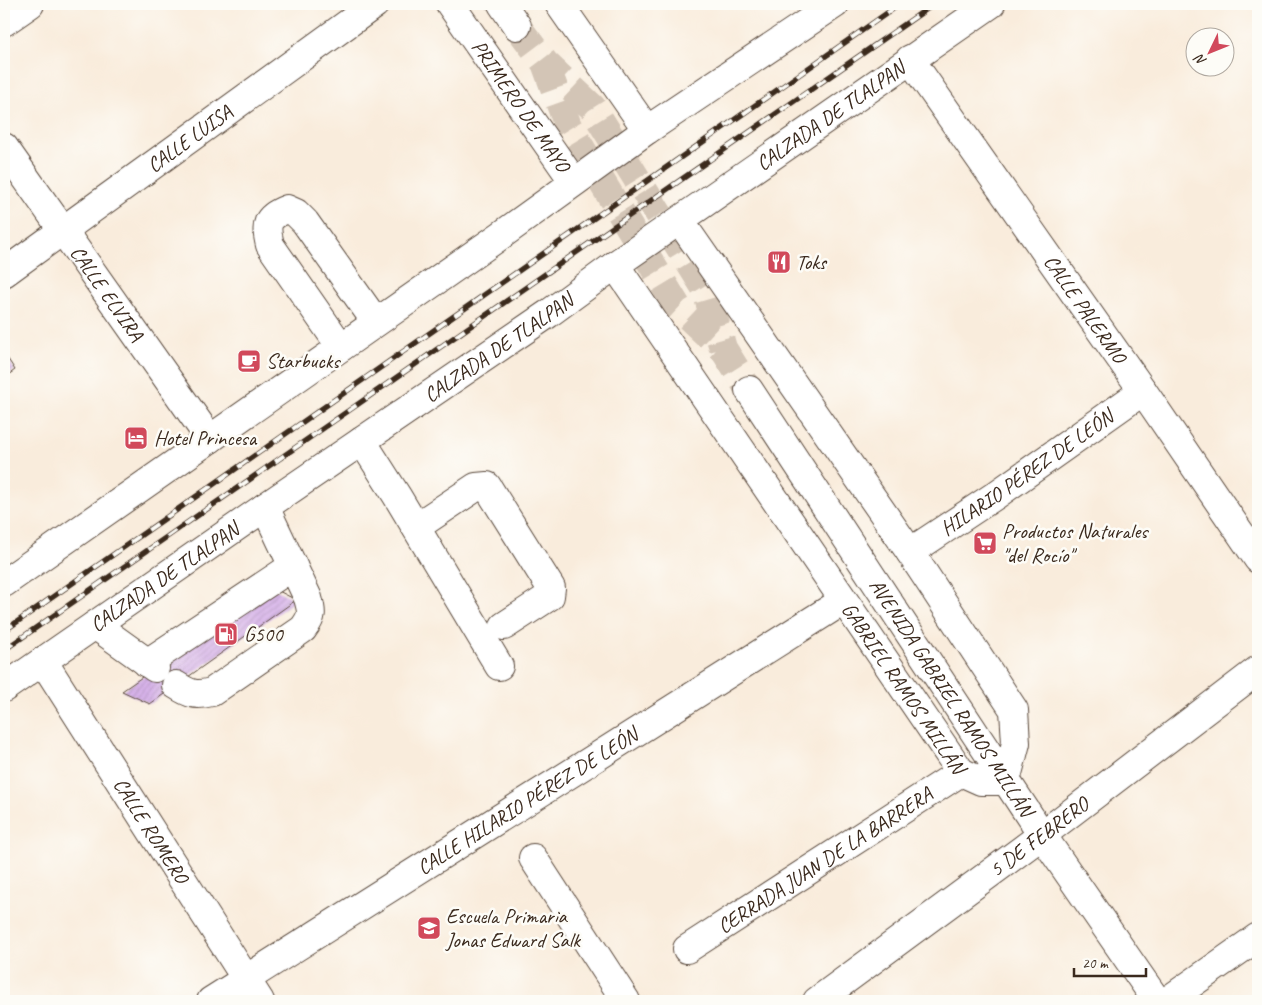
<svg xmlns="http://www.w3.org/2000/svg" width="1262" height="1005" font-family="Caveat,sans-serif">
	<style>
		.building { fill: url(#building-hatch) }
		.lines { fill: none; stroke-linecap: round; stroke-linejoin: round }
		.major-tunnel { stroke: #d3c5b6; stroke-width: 28; stroke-dasharray: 28 14; stroke-linecap: butt }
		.minor-casing { stroke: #58473a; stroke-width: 30 }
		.major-casing { stroke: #58473a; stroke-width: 30 }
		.highway-casing { stroke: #58473a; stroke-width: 30 }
		.minor { stroke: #fff; stroke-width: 28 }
		.major { stroke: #fff; stroke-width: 28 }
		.highway { stroke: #fff; stroke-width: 28 }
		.rail-casing { stroke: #3b2a1e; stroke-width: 5.5 }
		.rail { stroke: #fdfcf7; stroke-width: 4; stroke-dasharray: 11; stroke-linecap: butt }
		.labels { text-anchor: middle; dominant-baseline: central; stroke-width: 5; stroke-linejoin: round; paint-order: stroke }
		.street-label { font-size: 21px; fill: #3b2a1e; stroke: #fdfcf7 }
		.poi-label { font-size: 21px; fill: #3b2a1e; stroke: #fdfcf7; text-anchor: start }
	</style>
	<defs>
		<pattern id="building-hatch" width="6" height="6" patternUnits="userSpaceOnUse" patternTransform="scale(1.25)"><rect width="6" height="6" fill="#d0a6e7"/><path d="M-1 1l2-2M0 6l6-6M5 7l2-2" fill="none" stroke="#aa87bb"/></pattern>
	</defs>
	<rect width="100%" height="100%" fill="#fdfcf7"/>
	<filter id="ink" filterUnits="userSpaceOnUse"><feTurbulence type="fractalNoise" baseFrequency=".02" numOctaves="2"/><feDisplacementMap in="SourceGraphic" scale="10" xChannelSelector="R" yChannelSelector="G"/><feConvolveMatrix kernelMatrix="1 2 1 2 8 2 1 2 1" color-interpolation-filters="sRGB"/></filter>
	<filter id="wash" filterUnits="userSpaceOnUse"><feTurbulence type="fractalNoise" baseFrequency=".0096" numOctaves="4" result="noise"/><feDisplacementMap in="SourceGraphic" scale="20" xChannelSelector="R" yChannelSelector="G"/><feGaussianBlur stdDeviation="1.12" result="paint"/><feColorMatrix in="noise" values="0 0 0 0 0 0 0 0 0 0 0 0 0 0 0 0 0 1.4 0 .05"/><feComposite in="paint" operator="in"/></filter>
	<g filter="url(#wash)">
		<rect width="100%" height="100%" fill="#f9ecdc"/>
		<g id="blocks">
			<path class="building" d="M 4,353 L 15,370 L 4,378 Z
				M 271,587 L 296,600 L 150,704 L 122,691 Z"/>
		</g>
	</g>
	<g filter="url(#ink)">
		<use href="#blocks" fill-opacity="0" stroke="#58473a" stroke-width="1"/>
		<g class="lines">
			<path class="major-tunnel" d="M 517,26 L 545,63 L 592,107 L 705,288 L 723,348
				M 545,63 L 568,126 L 677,306 L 724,350 L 749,390"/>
			<g class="minor-casing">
				<g id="minor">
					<path id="s1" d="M 450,4 L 574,182"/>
					<path d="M 559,4 L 647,130"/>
					<path d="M 4,22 L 30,4"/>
					<path id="s2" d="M 910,59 L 1143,391 L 1258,559"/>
					<path id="s3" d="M 4,147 L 210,439"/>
					<path id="s4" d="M 615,265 L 961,772 L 981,781 L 1006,781 L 1016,743 L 1014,710 L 910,552 L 680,221"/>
					<path id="s5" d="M 4,273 L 375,4"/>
					<path d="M 341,347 L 270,245 C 265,224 266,217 287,209 L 296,213 L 305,222 L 376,322"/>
					<path d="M 362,441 L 397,496 L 499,666"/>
					<path d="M 416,527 L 476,487 L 487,486 L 551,588 L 550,596 L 504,626"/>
					<path id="s6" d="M 910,552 L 996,495 L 1143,391"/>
					<path d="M 95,625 L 155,668"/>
					<path id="s7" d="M 43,661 L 260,1001"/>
					<path d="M 147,663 L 293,566"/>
					<path d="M 176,685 C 190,694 195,696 212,692 L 303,629 C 313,616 312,612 308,598 L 265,507"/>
					<path d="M 533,858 L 626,1001"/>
					<path id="s8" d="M 687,949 L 961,772"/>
					<path id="s9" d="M 211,1001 L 843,601"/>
					<path id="s10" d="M 817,1001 L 1042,835 L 1258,670"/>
					<path d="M 1167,1001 L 1258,937"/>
				</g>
			</g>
			<g class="major-casing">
				<g id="major">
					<path d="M 502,4 L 517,26"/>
					<path id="s11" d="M 749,390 L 1042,835 L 1157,1001"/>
				</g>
			</g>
			<g class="highway-casing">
				<g id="highway">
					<path d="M 4,583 L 500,236 L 647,130 L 835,4"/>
					<path id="s12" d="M 4,688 L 265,507 L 548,314 L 615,265 L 991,4"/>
				</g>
			</g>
			<use href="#minor" class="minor"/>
			<use href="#major" class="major"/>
			<use href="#highway" class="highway"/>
			<g class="rail-casing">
				<path id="rail" d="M 4,631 L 900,4
					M 4,650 L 934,4"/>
			</g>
			<use href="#rail" class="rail"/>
		</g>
	</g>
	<defs>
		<g id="restaurant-square" transform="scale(1.25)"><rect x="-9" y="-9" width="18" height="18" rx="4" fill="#d1495b" stroke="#fdfcf7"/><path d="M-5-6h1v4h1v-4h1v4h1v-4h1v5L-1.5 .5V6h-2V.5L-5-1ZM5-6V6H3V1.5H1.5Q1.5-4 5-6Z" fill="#fff"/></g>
		<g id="cafe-square" transform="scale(1.25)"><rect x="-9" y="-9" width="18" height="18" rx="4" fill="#d1495b" stroke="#fdfcf7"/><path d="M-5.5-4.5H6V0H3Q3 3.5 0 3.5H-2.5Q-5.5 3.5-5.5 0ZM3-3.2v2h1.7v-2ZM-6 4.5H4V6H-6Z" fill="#fff"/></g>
		<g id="hotel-square" transform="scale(1.25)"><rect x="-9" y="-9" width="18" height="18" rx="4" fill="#d1495b" stroke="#fdfcf7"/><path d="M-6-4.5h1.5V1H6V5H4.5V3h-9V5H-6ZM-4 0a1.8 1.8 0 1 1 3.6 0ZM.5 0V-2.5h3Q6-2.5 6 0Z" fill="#fff"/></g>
		<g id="supermarket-square" transform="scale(1.25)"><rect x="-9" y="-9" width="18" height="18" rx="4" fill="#d1495b" stroke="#fdfcf7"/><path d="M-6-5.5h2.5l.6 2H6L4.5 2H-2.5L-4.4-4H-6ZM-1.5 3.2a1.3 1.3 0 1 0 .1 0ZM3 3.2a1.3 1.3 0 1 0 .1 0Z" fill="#fff"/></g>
		<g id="fuel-square" transform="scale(1.25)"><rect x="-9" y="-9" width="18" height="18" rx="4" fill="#d1495b" stroke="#fdfcf7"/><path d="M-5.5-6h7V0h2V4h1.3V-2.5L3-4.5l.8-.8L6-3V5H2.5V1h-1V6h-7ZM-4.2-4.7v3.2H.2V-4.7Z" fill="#fff"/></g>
		<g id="school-square" transform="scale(1.25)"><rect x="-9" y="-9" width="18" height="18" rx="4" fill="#d1495b" stroke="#fdfcf7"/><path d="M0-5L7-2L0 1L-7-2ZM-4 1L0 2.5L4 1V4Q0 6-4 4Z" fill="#fff"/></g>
	</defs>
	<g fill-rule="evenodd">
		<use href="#restaurant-square" x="779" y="262"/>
		<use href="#cafe-square" x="249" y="361"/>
		<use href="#hotel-square" x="136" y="438"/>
		<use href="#supermarket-square" x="985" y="543"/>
		<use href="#fuel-square" x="226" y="634"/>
		<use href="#school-square" x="429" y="928"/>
	</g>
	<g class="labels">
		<g class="street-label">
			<text stroke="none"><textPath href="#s1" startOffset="124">PRIMERO DE MAYO</textPath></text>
			<text stroke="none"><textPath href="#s12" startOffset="1005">CALZADA DE TLALPAN</textPath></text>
			<text stroke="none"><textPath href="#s5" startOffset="229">CALLE LUISA</textPath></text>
			<text stroke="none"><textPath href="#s3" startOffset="179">CALLE ELVIRA</textPath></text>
			<text stroke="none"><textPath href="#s2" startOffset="305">CALLE PALERMO</textPath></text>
			<text stroke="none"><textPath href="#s12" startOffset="600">CALZADA DE TLALPAN</textPath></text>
			<text stroke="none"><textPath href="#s6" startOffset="141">HILARIO PÉREZ DE LEÓN</textPath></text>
			<text stroke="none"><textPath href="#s12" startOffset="195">CALZADA DE TLALPAN</textPath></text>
			<text stroke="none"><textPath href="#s4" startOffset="512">GABRIEL RAMOS MILLÁN</textPath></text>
			<text stroke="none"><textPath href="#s11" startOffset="368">AVENIDA GABRIEL RAMOS MILLÁN</textPath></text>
			<text stroke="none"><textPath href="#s9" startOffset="374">CALLE HILARIO PÉREZ DE LEÓN</textPath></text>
			<text stroke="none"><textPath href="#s7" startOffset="201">CALLE ROMERO</textPath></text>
			<text stroke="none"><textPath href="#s10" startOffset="276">5 DE FEBRERO</textPath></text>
			<text stroke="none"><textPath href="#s8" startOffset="164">CERRADA JUAN DE LA BARRERA</textPath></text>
		</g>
		<g class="poi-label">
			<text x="796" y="262">Toks</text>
			<text x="266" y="361">Starbucks</text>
			<text x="154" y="438">Hotel Princesa</text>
			<text x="1002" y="531">Productos Naturales<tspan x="1002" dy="24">"del Rocío"</tspan></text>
			<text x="244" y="634">G500</text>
			<text x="446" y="916">Escuela Primaria<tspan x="446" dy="24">Jonas Edward Salk</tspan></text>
		</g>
	</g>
	<rect width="1262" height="1005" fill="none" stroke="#fdfcf7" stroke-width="20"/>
	<g transform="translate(1210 52) rotate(227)"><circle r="24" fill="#fdfcf7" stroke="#afa8a0"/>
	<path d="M0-4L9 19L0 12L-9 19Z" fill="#d1495b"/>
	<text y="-8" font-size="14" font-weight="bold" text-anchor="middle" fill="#3b2a1e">N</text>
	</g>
	<path d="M1074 968v8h72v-8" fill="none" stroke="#3b2a1e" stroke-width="2.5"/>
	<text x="1082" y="968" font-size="15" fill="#3b2a1e" stroke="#fdfcf7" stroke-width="4" paint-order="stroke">20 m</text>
</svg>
